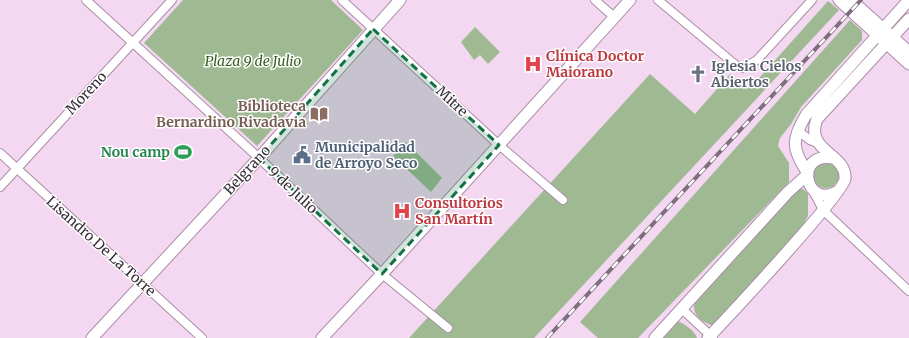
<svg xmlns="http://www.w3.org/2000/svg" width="909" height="338" font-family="Merriweather,serif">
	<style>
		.green { fill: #9fba93 }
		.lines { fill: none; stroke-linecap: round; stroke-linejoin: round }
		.street-casing { stroke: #a88da5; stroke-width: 10 }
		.secondary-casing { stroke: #a88da5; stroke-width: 13 }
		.street { stroke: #fff; stroke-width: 8 }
		.secondary { stroke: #fff; stroke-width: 11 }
		.rail-casing { stroke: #7e6d7d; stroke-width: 4 }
		.rail { stroke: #fff; stroke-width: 2.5; stroke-dasharray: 8; stroke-linecap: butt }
		.marked { fill: #137146; fill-opacity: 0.2; stroke: #137146; stroke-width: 3; stroke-dasharray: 8 5; stroke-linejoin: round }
		.labels { text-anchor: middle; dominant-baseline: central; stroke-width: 3; stroke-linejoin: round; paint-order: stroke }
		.health-label { font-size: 14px; font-weight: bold; fill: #be3a42; stroke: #fff; text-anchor: start }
		.park-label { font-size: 14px; font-style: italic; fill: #355d1c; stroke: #fff }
		.worship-label { font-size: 14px; font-weight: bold; fill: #5b616d; stroke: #fff; text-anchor: start }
		.street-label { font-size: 14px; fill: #392e38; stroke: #fff }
		.education-label { font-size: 14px; font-weight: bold; fill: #785e54; stroke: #fff; text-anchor: end }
		.service-label { font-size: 14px; font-weight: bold; fill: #4e5e75; stroke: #fff; text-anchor: start }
		.leisure-label { font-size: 14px; font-weight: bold; fill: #27864d; stroke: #fff; text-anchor: end }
	</style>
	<rect width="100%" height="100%" fill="#f4d7f1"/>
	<path class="green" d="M 183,0 L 331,0 L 363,30 L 257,146 L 144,43 Z
		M 828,1 L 839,10 L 534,338 L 409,338 L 650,74 L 695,114 L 730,74 L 742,86 L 751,87 Z
		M 850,20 L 862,31 L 862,40 L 801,107 L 791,124 L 780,138 L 778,146 L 789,163 L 789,182 L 638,338 L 598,338 L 580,322 Z
		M 475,27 L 500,52 L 488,64 L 480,55 L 474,60 L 461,42 Z
		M 406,142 L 442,178 L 431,192 L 393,156 Z
		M813 175a13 13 0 1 1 26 0a13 13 0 1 1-26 0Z
		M 797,189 L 803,189 L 808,194 L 808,216 L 802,227 L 717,323 L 711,325 C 700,321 691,313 695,301 Z
		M 677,321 C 684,323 695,331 697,338 L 659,338 Z"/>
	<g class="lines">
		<g class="street-casing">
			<path id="street" d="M 86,0 L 259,158 L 382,274 L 448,328
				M 342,0 L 499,145 L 563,200
				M 595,0 L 614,17
				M 658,0 L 737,66 L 743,68 L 757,60 L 812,0
				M 797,130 L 810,140 L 820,144
				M 0,153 L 202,338
				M 0,187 L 172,0
				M 812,189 L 823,210 L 909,291
				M 682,309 L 713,338"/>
		</g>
		<g class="secondary-casing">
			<path id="secondary" d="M 839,0 L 909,64
				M 851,0 L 909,52
				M 833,158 C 793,151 805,211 838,191
				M 807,172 C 792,149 791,140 806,115 L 909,0
				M 92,338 L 259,158 L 400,0
				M 322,338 L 382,274 L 630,0
				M 655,338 L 788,192 L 807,175
				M 708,338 C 727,318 843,194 845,179 C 847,153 804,152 817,119 L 909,19"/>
		</g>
		<use href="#street" class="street"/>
		<use href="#secondary" class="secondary"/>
		<g class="rail-casing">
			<path id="rail" d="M 547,338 L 861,0"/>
		</g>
		<use href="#rail" class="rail"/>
	</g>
	<path class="marked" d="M 373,29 L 499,145 L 382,274 L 259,158 Z"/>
	<defs>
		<g id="hospital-bare" transform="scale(1.38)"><path d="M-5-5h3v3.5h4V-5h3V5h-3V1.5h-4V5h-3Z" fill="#e0444e" stroke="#fff" stroke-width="2.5" paint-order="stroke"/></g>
		<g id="church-bare" transform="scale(1.38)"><path d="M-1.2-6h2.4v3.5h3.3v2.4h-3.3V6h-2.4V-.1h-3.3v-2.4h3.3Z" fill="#6b7280" stroke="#fff" stroke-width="2.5" paint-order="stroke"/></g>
		<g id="library-bare" transform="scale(1.38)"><path d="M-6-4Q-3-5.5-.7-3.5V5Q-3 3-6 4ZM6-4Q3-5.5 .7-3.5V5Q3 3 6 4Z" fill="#8d6e63" stroke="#fff" stroke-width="2.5" paint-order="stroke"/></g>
		<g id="stadium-bare" transform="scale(1.38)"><path d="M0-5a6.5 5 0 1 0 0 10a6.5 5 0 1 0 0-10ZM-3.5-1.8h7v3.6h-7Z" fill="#2e9e5b" stroke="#fff" stroke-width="2.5" paint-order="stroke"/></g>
		<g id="civic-bare" transform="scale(1.38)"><path d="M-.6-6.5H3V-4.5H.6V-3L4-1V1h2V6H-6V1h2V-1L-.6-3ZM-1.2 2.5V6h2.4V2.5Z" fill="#5c6f8a" stroke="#fff" stroke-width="2.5" paint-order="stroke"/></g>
	</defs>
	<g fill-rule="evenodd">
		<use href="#hospital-bare" x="533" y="64"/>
		<use href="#church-bare" x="698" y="74"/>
		<use href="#library-bare" x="319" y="114"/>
		<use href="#stadium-bare" x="183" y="152"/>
		<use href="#civic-bare" x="302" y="155"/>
		<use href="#hospital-bare" x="402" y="211"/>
	</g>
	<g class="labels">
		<g class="health-label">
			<text x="546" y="56">Clínica Doctor<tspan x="546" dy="16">Maiorano</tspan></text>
			<text x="415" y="203">Consultorios<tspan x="415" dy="16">San Martín</tspan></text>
		</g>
		<g class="park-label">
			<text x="253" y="61">Plaza 9 de Julio</text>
		</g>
		<g class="worship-label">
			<text x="711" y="66">Iglesia Cielos<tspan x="711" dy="16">Abiertos</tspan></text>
		</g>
		<g class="street-label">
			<text transform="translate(86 93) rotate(-47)">Moreno</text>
			<text transform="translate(452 101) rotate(43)">Mitre</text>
			<text transform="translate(247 170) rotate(-47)">Belgrano</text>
			<text transform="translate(293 190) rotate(43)">9 de Julio</text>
			<text transform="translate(101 246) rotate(42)">Lisandro De La Torre</text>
		</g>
		<g class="education-label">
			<text x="306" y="106">Biblioteca<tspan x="306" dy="16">Bernardino Rivadavia</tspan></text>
		</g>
		<g class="service-label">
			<text x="315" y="147">Municipalidad<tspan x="315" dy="16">de Arroyo Seco</tspan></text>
		</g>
		<g class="leisure-label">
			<text x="170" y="152">Nou camp</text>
		</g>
	</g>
</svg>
